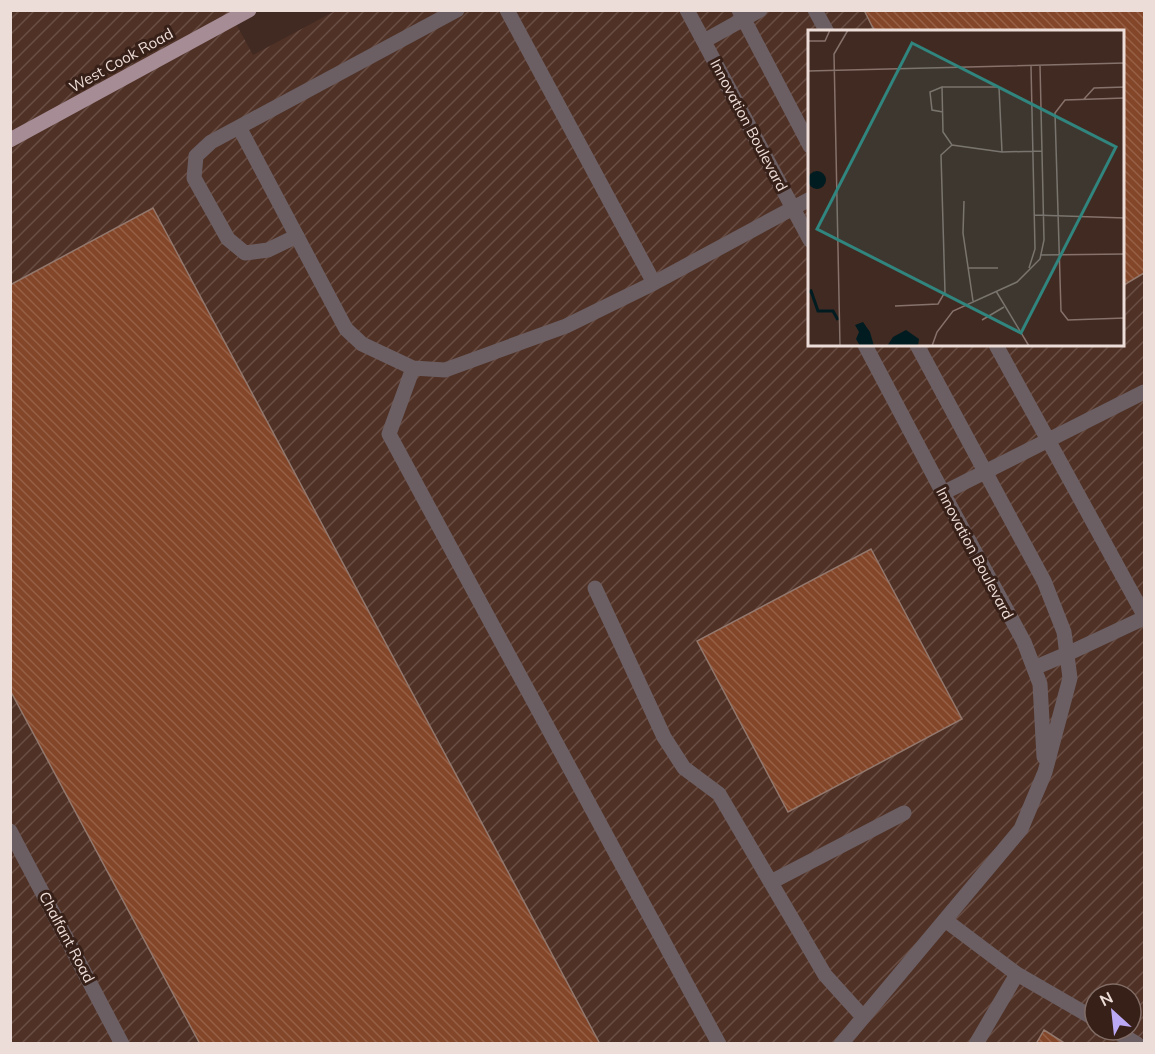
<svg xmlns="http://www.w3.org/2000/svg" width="1155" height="1054" font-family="Mulish,sans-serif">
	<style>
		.industrial { fill: url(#industrial-furrows); fill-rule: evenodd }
		.building { fill: url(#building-back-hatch); stroke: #93786d; stroke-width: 1.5 }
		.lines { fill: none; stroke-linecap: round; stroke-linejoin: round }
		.minor { stroke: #6b5f63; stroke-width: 15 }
		.major { stroke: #a58c95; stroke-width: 15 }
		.labels { text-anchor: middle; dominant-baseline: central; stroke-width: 6; stroke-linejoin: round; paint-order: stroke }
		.street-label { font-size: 15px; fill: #edddd8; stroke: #372018 }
		.inset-river { fill: none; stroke: #001c20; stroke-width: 3 }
		.inset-road { fill: none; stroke: #86726b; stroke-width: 1.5 }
		.view { fill: #30857e; fill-opacity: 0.15; stroke: #30857e; stroke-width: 3 }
		.inset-edge { fill: none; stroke: #edddd8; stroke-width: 3 }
	</style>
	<defs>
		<pattern id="industrial-furrows" width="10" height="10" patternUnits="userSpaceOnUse" patternTransform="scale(1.5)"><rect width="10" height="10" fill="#4f3126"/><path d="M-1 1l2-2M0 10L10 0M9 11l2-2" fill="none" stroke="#694e45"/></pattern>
		<pattern id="building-back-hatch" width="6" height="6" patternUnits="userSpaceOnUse" patternTransform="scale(1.5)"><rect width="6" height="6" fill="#844629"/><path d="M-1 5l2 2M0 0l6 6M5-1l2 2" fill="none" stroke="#966047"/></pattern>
	</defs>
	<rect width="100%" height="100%" fill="#412a22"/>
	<path class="industrial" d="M 10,11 L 229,11 L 253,55 L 335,11 L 1144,11 L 1144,1043 L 11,1043 ZM 810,32 L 1124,32 L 1124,345 L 810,345 ZM 1095,994 L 1131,994 L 1131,1030 L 1095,1030 Z"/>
	<path class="building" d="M 864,10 L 1144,10 L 1144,273 L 1124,285 L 1124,32 L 875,32 Z
		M 153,208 L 600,1044 L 200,1044 L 10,690 L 10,285 Z
		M 871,549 L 962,719 L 788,812 L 697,641 Z
		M 1044,1030 L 1066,1044 L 1036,1044 Z"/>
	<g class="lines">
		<path class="minor" d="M 457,10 L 239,127 L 346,329 L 362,344 L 413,368 L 445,370 L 566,326 L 654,283
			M 507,10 L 654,283 L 810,199
			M 687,10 L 810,240
			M 739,10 L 810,146
			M 815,10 L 827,32
			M 704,41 L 760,10
			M 239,127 L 211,142 L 196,156 L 194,178 L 228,239 L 245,253 L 268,250 L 297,236
			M 865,345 L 943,493 L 1024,642 L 1040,684 L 1044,757
			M 996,345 L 1144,615
			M 413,368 L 389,434 L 719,1044
			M 943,493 L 1144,392
			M 595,588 L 664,737 L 684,768 L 719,794 L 825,975 L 863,1017
			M 1034,668 L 1067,654 L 1144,618
			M 10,831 L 122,1044
			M 771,882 L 904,813
			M 945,920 L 1017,974 L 1095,1019
			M 1114,1030 L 1137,1044
			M 841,1044 L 1021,829 L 1045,772 L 1070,678 L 1064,632 L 1044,581 L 917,345
			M 976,1044 L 1017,974"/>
		<path class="major" d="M 10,140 L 249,10"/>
	</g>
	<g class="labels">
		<g class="street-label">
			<text transform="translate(121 60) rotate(-29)">West Cook Road</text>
			<text transform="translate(749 125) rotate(62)">Innovation Boulevard</text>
			<text transform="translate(975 553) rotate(62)">Innovation Boulevard</text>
			<text transform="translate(67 937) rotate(62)">Chalfant Road</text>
		</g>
	</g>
	<g transform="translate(808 30)">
		<rect width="316" height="316" fill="#412a22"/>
		<path d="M0 150a9 9 0 1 1 18 0a9 9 0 1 1-18 0ZM 55,292 L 62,302 L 66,316 L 52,316 L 48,309 L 51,302 L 47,295 ZM 98,300 L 111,309 L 110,316 L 79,316 L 85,307 Z" fill="#001c20"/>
		<path class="inset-river" d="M 0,262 L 3,261 L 10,281 L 25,281 L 30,290"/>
		<path class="inset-road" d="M 0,11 L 17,11 L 22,0M 0,41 L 317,33M 134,57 L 122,62 L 124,80 L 135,82M 317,68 L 257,70 L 247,83 L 253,281 L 260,290 L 317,288M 276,69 L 286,58 L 317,57M 194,122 L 144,115 L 135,102 L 134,57 L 191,57 L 194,122 L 234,121M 156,171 L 155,203 L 165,271M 226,185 L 317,188M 232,225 L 317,224M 160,238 L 190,238M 221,238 L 227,219 L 223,36M 188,261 L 221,316M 87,276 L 130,274 L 137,262 L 133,125 L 144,115M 174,290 L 196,277M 32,316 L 26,24 L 40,0M 124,316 L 129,302 L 145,281 L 209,252 L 232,229 L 236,210 L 232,35"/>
		<path class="view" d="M 104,13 L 308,117 L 213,303 L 9,199 Z"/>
		<rect width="316" height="316" class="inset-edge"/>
	</g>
	<rect width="1155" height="1054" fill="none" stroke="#edddd8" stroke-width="24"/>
	<g transform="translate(1113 1012) rotate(333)"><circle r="28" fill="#372018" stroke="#806c65" stroke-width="1.5"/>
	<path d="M0-4.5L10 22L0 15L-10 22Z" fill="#bca9f5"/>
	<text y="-9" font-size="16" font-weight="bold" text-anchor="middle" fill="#edddd8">N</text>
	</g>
</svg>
